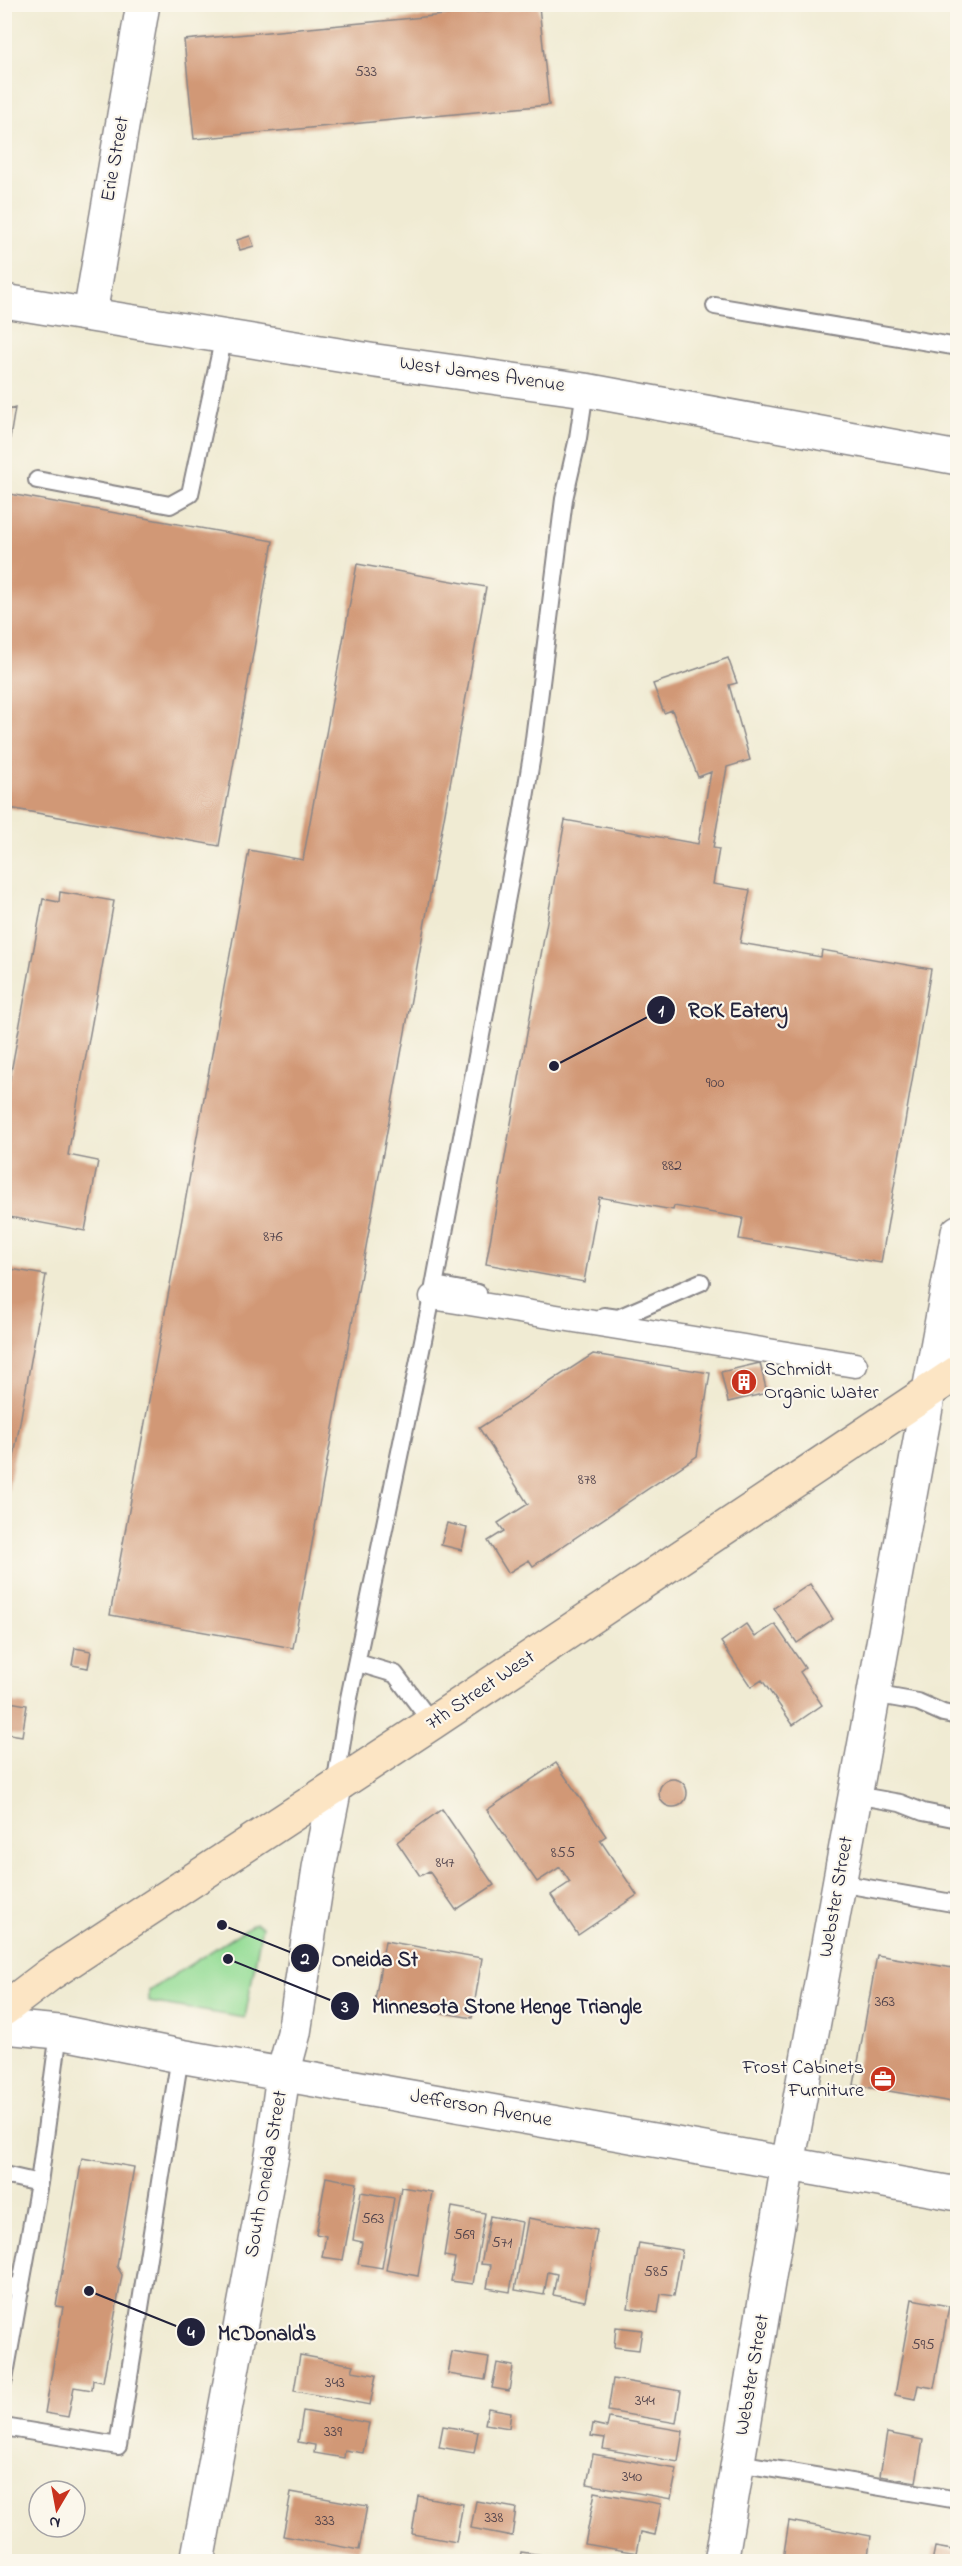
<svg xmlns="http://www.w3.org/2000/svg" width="962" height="2566" font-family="'Indie Flower',sans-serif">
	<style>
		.green { fill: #96dd97; stroke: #5c8069; stroke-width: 1.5 }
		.building { fill: #d19876 }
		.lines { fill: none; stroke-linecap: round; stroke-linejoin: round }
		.service-casing { stroke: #898687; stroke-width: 20 }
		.pedestrian-casing { stroke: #898687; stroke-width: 27 }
		.minor-casing { stroke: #898687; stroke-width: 36 }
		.tertiary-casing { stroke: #898687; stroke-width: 36 }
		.secondary-casing { stroke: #898687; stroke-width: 36 }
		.service { stroke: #fff; stroke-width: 16 }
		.pedestrian { stroke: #fff; stroke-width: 24 }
		.minor { stroke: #fff; stroke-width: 33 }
		.tertiary { stroke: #fff; stroke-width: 33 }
		.secondary { stroke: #fce5c4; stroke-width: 33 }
		.labels { text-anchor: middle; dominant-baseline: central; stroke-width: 4.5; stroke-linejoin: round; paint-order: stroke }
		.number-label { font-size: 16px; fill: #4e404a }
		.street-label { font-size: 20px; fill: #22223b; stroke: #fbf7ec }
		.poi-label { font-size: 20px; fill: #22223b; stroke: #fbf7ec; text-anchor: start }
		.leader { fill: none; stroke: #22223b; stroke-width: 2 }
		.callout-dot { fill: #22223b; stroke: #fbf7ec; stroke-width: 2 }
		.mark-label { font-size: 18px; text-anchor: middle; font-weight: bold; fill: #fff }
		.callout-label { font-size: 21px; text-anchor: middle; font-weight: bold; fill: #22223b; stroke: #fbf7ec; stroke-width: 4.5; stroke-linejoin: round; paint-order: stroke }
	</style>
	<rect width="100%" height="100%" fill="#fbf7ec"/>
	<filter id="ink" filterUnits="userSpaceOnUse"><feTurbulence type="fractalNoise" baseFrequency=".0167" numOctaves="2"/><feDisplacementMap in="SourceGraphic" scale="12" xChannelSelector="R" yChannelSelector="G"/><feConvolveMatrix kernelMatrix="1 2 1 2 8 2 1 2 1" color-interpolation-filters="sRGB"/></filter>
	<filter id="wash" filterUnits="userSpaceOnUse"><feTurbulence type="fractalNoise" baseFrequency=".008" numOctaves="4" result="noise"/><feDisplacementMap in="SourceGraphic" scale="24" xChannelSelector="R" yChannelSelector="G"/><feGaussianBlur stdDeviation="1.35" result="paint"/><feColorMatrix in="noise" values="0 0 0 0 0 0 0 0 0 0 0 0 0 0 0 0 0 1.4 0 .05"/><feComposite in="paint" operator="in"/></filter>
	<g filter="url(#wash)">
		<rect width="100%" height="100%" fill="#f0ebd3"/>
		<path class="green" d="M 255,1923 L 262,1926 L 245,2018 L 149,2002 L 149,1991 Z"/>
		<g id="blocks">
			<path class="building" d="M 539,6 L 549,105 L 194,139 L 184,40 Z
				M 250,236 L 254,246 L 240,250 L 237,240 Z
				M 15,408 L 6,462 L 4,462 L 4,411 Z
				M 4,493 L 273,541 L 219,846 L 4,807 Z
				M 357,564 L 486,587 L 293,1648 L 110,1615 L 249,850 L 303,860 Z
				M 728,658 L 737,683 L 729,685 L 750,760 L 727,767 L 713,848 L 719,849 L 713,884 L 750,890 L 740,943 L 821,957 L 822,950 L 931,969 L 881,1263 L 739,1239 L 743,1218 L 674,1206 L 673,1210 L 599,1197 L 584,1282 L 486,1264 L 565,820 L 698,844 L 711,772 L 698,777 L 672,710 L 664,713 L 653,684 Z
				M 60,892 L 114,901 L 68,1155 L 98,1161 L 85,1231 L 4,1216 L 4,1110 L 43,899 L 59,902 Z
				M 4,1268 L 46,1275 L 6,1502 L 4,1502 Z
				M 593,1354 L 710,1373 L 697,1456 L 533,1566 L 529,1560 L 508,1573 L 488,1541 L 504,1531 L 498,1523 L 528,1504 L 479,1428 Z
				M 760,1363 L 767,1393 L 728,1402 L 721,1372 Z
				M 447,1523 L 467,1528 L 462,1550 L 441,1545 Z
				M 810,1584 L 833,1619 L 797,1643 L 774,1608 Z
				M 746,1624 L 755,1637 L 775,1624 L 805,1668 L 800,1672 L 822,1705 L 793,1725 L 762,1680 L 751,1687 L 721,1642 Z
				M 75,1648 L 91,1651 L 88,1668 L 72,1665 Z
				M 4,1701 L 27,1705 L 22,1736 L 4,1733 Z
				M 556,1763 L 606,1836 L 600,1840 L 637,1895 L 578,1935 L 551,1895 L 570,1882 L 560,1867 L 537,1882 L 487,1810 Z
				M659 1793a14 14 0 1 1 28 0a14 14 0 1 1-28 0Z
				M 442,1809 L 494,1885 L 456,1910 L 429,1871 L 420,1876 L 397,1842 Z
				M 385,1941 L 482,1958 L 472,2018 L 375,2001 Z
				M 877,1955 L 958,1969 L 958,2103 L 854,2085 Z
				M 82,2158 L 134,2167 L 117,2266 L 122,2275 L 103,2382 L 93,2380 L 92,2390 L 74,2387 L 68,2417 L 45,2413 L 63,2307 L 56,2306 Z
				M 326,2177 L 357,2183 L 343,2260 L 322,2257 L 326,2236 L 316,2234 Z
				M 401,2187 L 432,2192 L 418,2276 L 386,2270 Z
				M 361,2192 L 394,2198 L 382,2268 L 358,2264 L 362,2242 L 353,2240 Z
				M 452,2207 L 485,2213 L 473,2284 L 451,2281 L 455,2258 L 444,2256 Z
				M 490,2216 L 522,2222 L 510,2292 L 487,2288 L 491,2265 L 481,2264 Z
				M 528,2218 L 597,2230 L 585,2301 L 553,2295 L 557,2274 L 548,2272 L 544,2295 L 515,2290 Z
				M 639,2243 L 682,2250 L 674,2296 L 661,2294 L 658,2313 L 628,2308 Z
				M 912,2299 L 949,2306 L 934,2388 L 918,2385 L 915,2399 L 895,2395 Z
				M 616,2327 L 642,2330 L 639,2350 L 614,2347 Z
				M 452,2352 L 489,2358 L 485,2380 L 448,2374 Z
				M 300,2355 L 354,2365 L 352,2371 L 376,2375 L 370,2405 L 294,2391 Z
				M 497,2363 L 513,2366 L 509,2391 L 492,2388 Z
				M 613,2379 L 681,2391 L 676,2423 L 608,2411 Z
				M 488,2408 L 511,2412 L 509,2428 L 485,2424 Z
				M 303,2411 L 369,2423 L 363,2453 L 345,2450 L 344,2458 L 314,2453 L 315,2445 L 298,2442 Z
				M 609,2418 L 683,2431 L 678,2462 L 603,2449 L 605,2438 L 591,2436 L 593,2424 L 607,2427 Z
				M 443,2426 L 478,2432 L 474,2453 L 439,2447 Z
				M 887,2433 L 923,2440 L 916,2482 L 880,2476 Z
				M 593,2454 L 677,2469 L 671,2499 L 587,2484 Z
				M 291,2492 L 367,2506 L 359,2550 L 283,2536 Z
				M 595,2492 L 661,2504 L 655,2535 L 641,2532 L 637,2553 L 585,2544 Z
				M 418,2496 L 463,2504 L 456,2542 L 412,2534 Z
				M 476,2501 L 516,2508 L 512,2536 L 471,2528 Z
				M 789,2521 L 871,2536 L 867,2562 L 799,2562 L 783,2559 Z
				M 935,2547 L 958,2551 L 958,2562 L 932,2562 Z
				M 521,2552 L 542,2555 L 541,2562 L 519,2562 Z"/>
		</g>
	</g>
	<g filter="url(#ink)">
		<use href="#blocks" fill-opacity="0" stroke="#898687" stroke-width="1.5"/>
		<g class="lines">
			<g class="service-casing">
				<path id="service" d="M 715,306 L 958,347
					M 37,480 L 170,505 L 190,494 L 224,336
					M 435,1285 L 478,1293
					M 604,1316 L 618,1318 L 701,1282
					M 358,1663 L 395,1674 L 432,1723
					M 873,1694 L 918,1702 L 943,1713 L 958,1716
					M 335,1786 L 348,1703 L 432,1297 L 522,816 L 532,755 L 564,499 L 578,438 L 585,390
					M 855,1795 L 900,1803 L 923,1812 L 958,1819
					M 839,1883 L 958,1904
					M 4,2175 L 39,2183
					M 4,2285 L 21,2288
					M 4,2380 L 39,2183 L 59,2032
					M 4,2427 L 118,2446 L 180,2056
					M 738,2463 L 958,2500"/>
			</g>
			<g class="pedestrian-casing">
				<path id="pedestrian" d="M 432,1297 L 855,1365"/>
			</g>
			<g class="minor-casing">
				<path id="minor" d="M 4,301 L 376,361 L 585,390 L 958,458
					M 90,314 L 143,4
					M 197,2562 L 273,2149 L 283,2074 L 294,2033 L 319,1868 L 335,1787
					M 721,2562 L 788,2164 L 958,1232"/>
			</g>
			<g class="tertiary-casing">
				<path id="tertiary" d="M 4,2027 L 59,2032 L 180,2056 L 958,2194"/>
			</g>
			<g class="secondary-casing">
				<path id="secondary" d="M 4,2009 L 50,1974 L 432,1723 L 958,1372"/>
			</g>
			<use href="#service" class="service"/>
			<use href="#pedestrian" class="pedestrian"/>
			<use href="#minor" class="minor"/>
			<use href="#tertiary" class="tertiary"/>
			<use href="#secondary" class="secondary"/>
		</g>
	</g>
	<defs>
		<g id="building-disc" transform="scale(1.35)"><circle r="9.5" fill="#c8321e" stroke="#fbf7ec"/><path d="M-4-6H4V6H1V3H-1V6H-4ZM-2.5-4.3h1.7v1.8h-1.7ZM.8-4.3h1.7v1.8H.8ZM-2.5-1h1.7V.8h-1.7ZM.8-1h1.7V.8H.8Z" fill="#fff"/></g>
		<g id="office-disc" transform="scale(1.35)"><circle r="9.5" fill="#c8321e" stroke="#fbf7ec"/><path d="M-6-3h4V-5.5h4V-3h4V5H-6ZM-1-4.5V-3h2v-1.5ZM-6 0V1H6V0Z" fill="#fff"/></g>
	</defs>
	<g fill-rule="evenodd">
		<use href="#building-disc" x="744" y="1382"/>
		<use href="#office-disc" x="883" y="2079"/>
	</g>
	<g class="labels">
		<g class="number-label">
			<text x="366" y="72">533</text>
			<text x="715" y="1083">900</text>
			<text x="672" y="1166">882</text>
			<text x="273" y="1237">876</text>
			<text x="587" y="1480">878</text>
			<text x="563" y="1853">855</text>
			<text x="445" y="1863">847</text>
			<text x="885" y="2002">363</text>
			<text x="373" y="2219">563</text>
			<text x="464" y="2235">569</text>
			<text x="502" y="2243">571</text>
			<text x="656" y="2272">585</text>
			<text x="923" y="2345">595</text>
			<text x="335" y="2383">343</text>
			<text x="645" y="2401">344</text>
			<text x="333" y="2432">339</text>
			<text x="632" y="2477">340</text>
			<text x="494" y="2518">338</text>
			<text x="325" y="2521">333</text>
		</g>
		<g class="street-label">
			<text transform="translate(116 159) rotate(-80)">Erie Street</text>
			<text transform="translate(482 375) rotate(8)">West James Avenue</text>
			<text transform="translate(481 1691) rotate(-34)">7th Street West</text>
			<text transform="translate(837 1897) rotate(-80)">Webster Street</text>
			<text transform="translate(481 2109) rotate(10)">Jefferson Avenue</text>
			<text transform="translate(267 2174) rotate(-80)">South Oneida Street</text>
			<text transform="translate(753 2375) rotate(-80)">Webster Street</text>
		</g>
		<g class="poi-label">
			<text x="764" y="1370">Schmidt<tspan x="764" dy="23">Organic Water</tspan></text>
			<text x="864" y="2068" text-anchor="end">Frost Cabinets<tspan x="864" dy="23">Furniture</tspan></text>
		</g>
	</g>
	<path class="leader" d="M554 1066L661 1010M222 1925L305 1958M228 1959L345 2006M89 2291L191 2332"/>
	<g class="callout-dot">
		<circle cx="554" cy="1066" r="6"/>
		<circle cx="222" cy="1925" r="6"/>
		<circle cx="228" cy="1959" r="6"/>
		<circle cx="89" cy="2291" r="6"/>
		<circle cx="661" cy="1010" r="15"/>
		<circle cx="305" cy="1958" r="15"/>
		<circle cx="345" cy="2006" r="15"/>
		<circle cx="191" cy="2332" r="15"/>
	</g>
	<g class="mark-label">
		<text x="661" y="1016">1</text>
		<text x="305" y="1964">2</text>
		<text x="345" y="2012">3</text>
		<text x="191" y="2338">4</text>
	</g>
	<g class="callout-label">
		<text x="738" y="1017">ROK Eatery</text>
		<text x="375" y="1966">Oneida St</text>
		<text x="507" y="2013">Minnesota Stone Henge Triangle</text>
		<text x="267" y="2340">McDonald's</text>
	</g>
	<rect width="962" height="2566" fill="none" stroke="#fbf7ec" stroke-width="24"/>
	<g transform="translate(57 2509) rotate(190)"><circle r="28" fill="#fbf7ec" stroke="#a4a2a5" stroke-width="1.5"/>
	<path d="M0-4.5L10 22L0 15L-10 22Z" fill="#c8321e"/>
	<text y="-9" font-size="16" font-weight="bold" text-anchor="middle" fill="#22223b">N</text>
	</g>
</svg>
